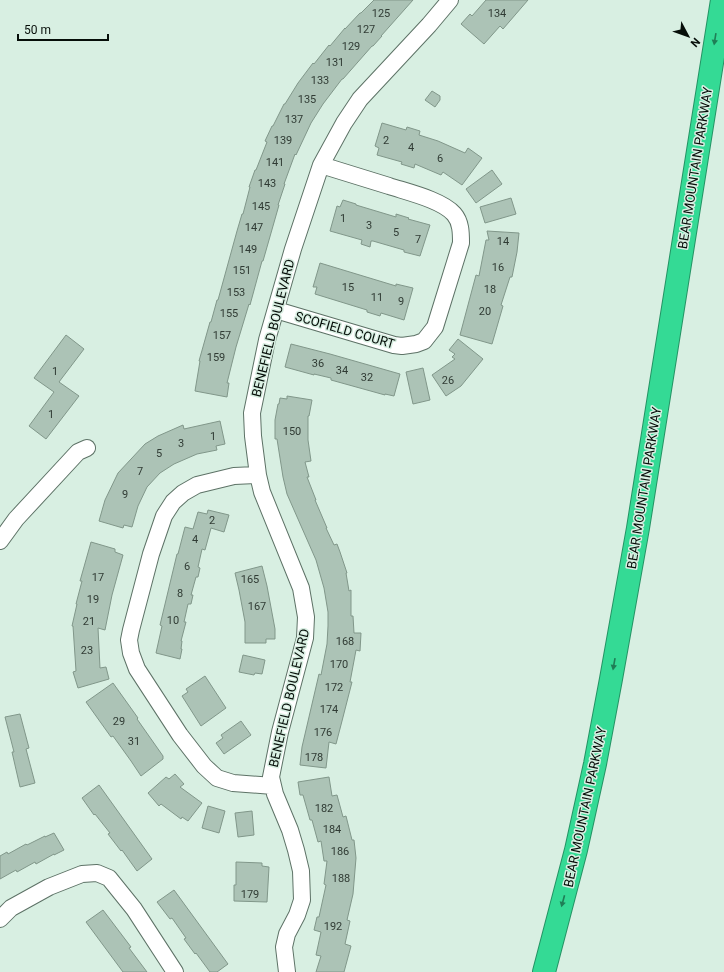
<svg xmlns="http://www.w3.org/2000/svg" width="724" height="972" font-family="Roboto,sans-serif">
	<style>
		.building { fill: #acc3b6; stroke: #81978a }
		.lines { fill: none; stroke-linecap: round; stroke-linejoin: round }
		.minor-casing { stroke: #5d7266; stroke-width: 18 }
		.highway-casing { stroke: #249364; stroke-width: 24 }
		.minor { stroke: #fff; stroke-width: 16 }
		.highway { stroke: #34da95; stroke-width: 22 }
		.oneway { fill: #1f7e56 }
		.labels { text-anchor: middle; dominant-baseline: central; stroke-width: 3; stroke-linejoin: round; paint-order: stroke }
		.number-label { font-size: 11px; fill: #303b34 }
		.street-label { font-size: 13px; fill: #060e09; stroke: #d8efe2 }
	</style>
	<rect width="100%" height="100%" fill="#d8efe2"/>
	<path class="building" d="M 374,0 L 413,0 L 381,36 L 382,36 L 373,46 L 372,46 L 343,79 L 342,79 L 323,104 L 311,123 L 296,155 L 295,154 L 284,184 L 285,184 L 278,205 L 279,205 L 263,261 L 262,261 L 250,305 L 249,304 L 236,347 L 227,383 L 229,383 L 227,397 L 195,391 L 200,361 L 199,361 L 210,322 L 211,322 L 217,300 L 218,300 L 237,231 L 242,214 L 243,214 L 250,187 L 249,187 L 255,170 L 256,170 L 267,142 L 265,141 L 272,126 L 273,126 L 284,104 L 285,104 L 298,83 L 313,63 L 314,64 L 329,45 L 330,46 L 345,28 L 345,29 L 360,13 L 361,13 Z
		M 486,0 L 528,0 L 503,29 L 500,26 L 484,44 L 461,24 L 470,14 L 472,16 Z
		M 432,91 L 440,96 L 440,100 L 435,107 L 425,100 Z
		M 382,123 L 406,130 L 407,127 L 420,131 L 419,135 L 438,141 L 465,153 L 468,148 L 482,158 L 462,185 L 443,172 L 441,175 L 415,164 L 414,168 L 401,164 L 402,162 L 377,155 L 379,148 L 375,146 Z
		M 492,170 L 502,184 L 476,203 L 466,189 Z
		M 511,198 L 516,214 L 485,223 L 480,207 Z
		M 343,200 L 356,204 L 356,205 L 396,217 L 396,214 L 409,218 L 408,219 L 430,225 L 420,256 L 404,252 L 404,250 L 373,241 L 371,241 L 370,247 L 361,244 L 362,240 L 330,231 L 337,206 L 340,207 Z
		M 487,231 L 519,233 L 517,252 L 512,277 L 510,277 L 501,305 L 503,306 L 492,344 L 460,335 L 476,275 L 479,276 L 486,240 L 489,240 Z
		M 320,263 L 396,286 L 396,284 L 413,288 L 404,320 L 381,313 L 380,316 L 367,312 L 367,310 L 315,294 L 317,287 L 313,287 Z
		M 66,335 L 84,349 L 59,382 L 79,396 L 46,439 L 29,426 L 54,392 L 34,378 Z
		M 458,339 L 483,359 L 461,386 L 446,396 L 432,375 L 455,359 L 452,357 L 455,354 L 449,350 Z
		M 291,344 L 330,354 L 400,374 L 394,396 L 385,394 L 385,395 L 331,380 L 331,378 L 314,374 L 314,375 L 285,367 Z
		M 423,368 L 430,400 L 413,404 L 406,372 Z
		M 287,396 L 312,400 L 309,416 L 308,416 L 308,440 L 311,461 L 305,462 L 309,477 L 307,477 L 316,500 L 315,500 L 327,528 L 326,528 L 334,545 L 337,544 L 340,552 L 347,573 L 346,573 L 349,591 L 351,590 L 351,616 L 353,616 L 354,633 L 361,633 L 360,651 L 356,650 L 350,682 L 352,682 L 342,721 L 336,744 L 329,742 L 326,768 L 300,765 L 302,747 L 319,674 L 321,675 L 327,644 L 328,626 L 328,612 L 324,588 L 316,560 L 287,494 L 283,477 L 277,439 L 275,439 L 275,420 L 278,404 L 279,404 L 280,398 L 287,399 Z
		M 220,421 L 225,444 L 216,446 L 217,450 L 197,454 L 174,464 L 160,473 L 147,487 L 138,506 L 132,527 L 124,525 L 123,528 L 99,521 L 105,500 L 118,473 L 145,444 L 158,436 L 183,425 L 184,429 Z
		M 208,510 L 229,515 L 224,532 L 211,528 L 205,550 L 202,549 L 198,567 L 200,568 L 198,577 L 196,577 L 191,595 L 193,595 L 191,604 L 188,604 L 184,622 L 186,622 L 181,641 L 182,641 L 181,649 L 182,649 L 180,659 L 156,653 L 162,626 L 160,625 L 177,554 L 178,554 L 185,527 L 193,529 L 198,512 L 207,514 Z
		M 91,542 L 115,549 L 115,552 L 123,555 L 112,595 L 105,630 L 98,628 L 100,668 L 106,667 L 109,679 L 78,688 L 73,672 L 76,671 L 73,626 L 72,626 L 77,604 L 76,604 L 82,581 L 80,581 Z
		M 262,566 L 267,586 L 275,629 L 275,639 L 266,639 L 266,643 L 245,643 L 245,622 L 239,590 L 235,573 Z
		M 243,655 L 265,660 L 262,674 L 255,673 L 254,675 L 239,672 Z
		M 205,676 L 226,708 L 201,726 L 182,696 L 188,692 L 186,689 Z
		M 113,683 L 138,718 L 137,719 L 163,756 L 163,759 L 141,776 L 131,761 L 113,736 L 111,737 L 86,702 Z
		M 20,714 L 29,748 L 26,749 L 35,783 L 20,787 L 12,752 L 14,752 L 5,717 Z
		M 241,721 L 251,735 L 224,754 L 216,743 L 223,738 L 221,735 Z
		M 175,774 L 184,784 L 180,787 L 202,803 L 188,821 L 182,817 L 181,819 L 161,804 L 159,806 L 148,793 L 166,777 L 169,779 Z
		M 329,777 L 332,796 L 337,795 L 343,817 L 346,816 L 352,840 L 354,840 L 356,858 L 353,894 L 347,920 L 350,921 L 345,944 L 351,946 L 344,972 L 316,972 L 321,956 L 316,955 L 321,932 L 314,930 L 317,917 L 319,917 L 326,885 L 324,884 L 327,861 L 324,861 L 321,841 L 318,842 L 312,820 L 310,820 L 303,795 L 300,795 L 298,782 Z
		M 99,785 L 152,859 L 137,871 L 122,850 L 121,851 L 108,834 L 110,833 L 95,814 L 94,815 L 82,798 Z
		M 208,806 L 225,811 L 219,833 L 202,828 Z
		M 252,811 L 254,835 L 238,837 L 235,813 Z
		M 54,833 L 64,850 L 54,855 L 54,854 L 36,864 L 35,862 L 17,872 L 16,870 L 0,879 L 0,856 L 7,852 L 8,854 L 26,844 L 27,845 L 45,836 L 45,837 Z
		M 236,862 L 262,863 L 262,866 L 269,867 L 267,902 L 234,901 L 234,885 L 236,885 Z
		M 174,890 L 228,964 L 217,972 L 210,972 L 196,953 L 195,954 L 184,939 L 186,938 L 172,918 L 170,919 L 157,902 Z
		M 103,910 L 131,947 L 129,948 L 147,972 L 123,972 L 86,922 Z"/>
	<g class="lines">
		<g class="minor-casing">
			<path id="minor" d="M 276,310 L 394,345 L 402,346 L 416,344 L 424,341 L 435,327 L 461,243 C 461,233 461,222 454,214 C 442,200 407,192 389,186 C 367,179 344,172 321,165
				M 258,475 L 234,476 L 197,485 L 183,493 L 173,502 L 164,516 L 151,554 L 131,630 L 129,640 L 131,653 L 137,669 L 180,735 L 204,766 L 217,778 L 233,783 L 273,786
				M 0,541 L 16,519 L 78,452 L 87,448
				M 0,919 L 11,908 L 49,887 L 82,874 L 97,873 L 109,878 L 134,909 L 175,972
				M 287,972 L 284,947 L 287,934 L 297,915 L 302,900 L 301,871 L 296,850 L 290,830 L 275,794 L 271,777 L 280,732 L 305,638 L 306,617 L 301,588 L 262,492 L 258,475 L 253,436 L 252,413 L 267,340 L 293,249 L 321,165 L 344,123 L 360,99 L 429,25 L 450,0"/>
		</g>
		<g class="highway-casing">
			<path id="highway" d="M 544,972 L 576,850 L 595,764 L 611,679 L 638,528 L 722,0"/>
		</g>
		<use href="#minor" class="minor"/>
		<use href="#highway" class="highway"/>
	</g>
	<defs><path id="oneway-solid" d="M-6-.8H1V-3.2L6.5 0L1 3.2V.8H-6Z"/></defs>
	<g class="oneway">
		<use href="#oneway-solid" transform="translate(715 39) rotate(99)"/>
		<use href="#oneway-solid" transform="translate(614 664) rotate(100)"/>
		<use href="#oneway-solid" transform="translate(563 901) rotate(105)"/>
	</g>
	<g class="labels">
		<g class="number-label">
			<text x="381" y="13">125</text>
			<text x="497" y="13">134</text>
			<text x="366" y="29">127</text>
			<text x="351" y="46">129</text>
			<text x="335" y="62">131</text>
			<text x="320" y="80">133</text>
			<text x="307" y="99">135</text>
			<text x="294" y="119">137</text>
			<text x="283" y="140">139</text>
			<text x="386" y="140">2</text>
			<text x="411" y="147">4</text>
			<text x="440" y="158">6</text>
			<text x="275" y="162">141</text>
			<text x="267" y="183">143</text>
			<text x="261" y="206">145</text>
			<text x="343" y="218">1</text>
			<text x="369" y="225">3</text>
			<text x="254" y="227">147</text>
			<text x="396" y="232">5</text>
			<text x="418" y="239">7</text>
			<text x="503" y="241">14</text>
			<text x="248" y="249">149</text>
			<text x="498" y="267">16</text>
			<text x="242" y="270">151</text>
			<text x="348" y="287">15</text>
			<text x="490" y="289">18</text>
			<text x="236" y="292">153</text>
			<text x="377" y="297">11</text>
			<text x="401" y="301">9</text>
			<text x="485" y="311">20</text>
			<text x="229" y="313">155</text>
			<text x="222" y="335">157</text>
			<text x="216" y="357">159</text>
			<text x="318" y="363">36</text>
			<text x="342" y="370">34</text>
			<text x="55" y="371">1</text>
			<text x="367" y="377">32</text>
			<text x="448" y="380">26</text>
			<text x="51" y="414">1</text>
			<text x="292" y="431">150</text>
			<text x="213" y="436">1</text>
			<text x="181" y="443">3</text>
			<text x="159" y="453">5</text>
			<text x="140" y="471">7</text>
			<text x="125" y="494">9</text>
			<text x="212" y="520">2</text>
			<text x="195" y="539">4</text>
			<text x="187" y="566">6</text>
			<text x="98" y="577">17</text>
			<text x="250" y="579">165</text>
			<text x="180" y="593">8</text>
			<text x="93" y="599">19</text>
			<text x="257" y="606">167</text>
			<text x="173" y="620">10</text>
			<text x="89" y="621">21</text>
			<text x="345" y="641">168</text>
			<text x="87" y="650">23</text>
			<text x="339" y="664">170</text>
			<text x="334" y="687">172</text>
			<text x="329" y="709">174</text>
			<text x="119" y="721">29</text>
			<text x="323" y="732">176</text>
			<text x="134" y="741">31</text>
			<text x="314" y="757">178</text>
			<text x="324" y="808">182</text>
			<text x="332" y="829">184</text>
			<text x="340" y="851">186</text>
			<text x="341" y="878">188</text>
			<text x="250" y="894">179</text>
			<text x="333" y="926">192</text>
		</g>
		<g class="street-label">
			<text transform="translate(695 168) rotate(-81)">BEAR MOUNTAIN PARKWAY</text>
			<text transform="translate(273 328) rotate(-76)">BENEFIELD BOULEVARD</text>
			<text transform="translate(345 330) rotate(16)">SCOFIELD COURT</text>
			<text transform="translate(644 488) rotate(-81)">BEAR MOUNTAIN PARKWAY</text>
			<text transform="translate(289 698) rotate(-77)">BENEFIELD BOULEVARD</text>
			<text transform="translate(585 807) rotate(-78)">BEAR MOUNTAIN PARKWAY</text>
		</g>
	</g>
	<g transform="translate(688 36) rotate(131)" stroke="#d8efe2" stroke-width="3" paint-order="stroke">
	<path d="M0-3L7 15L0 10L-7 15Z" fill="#060e09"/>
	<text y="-6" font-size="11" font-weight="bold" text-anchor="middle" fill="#060e09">N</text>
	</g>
	<path d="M18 34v6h90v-6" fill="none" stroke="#060e09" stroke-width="2"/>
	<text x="24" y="34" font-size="12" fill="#060e09" stroke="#d8efe2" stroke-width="3" paint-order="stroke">50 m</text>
</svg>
